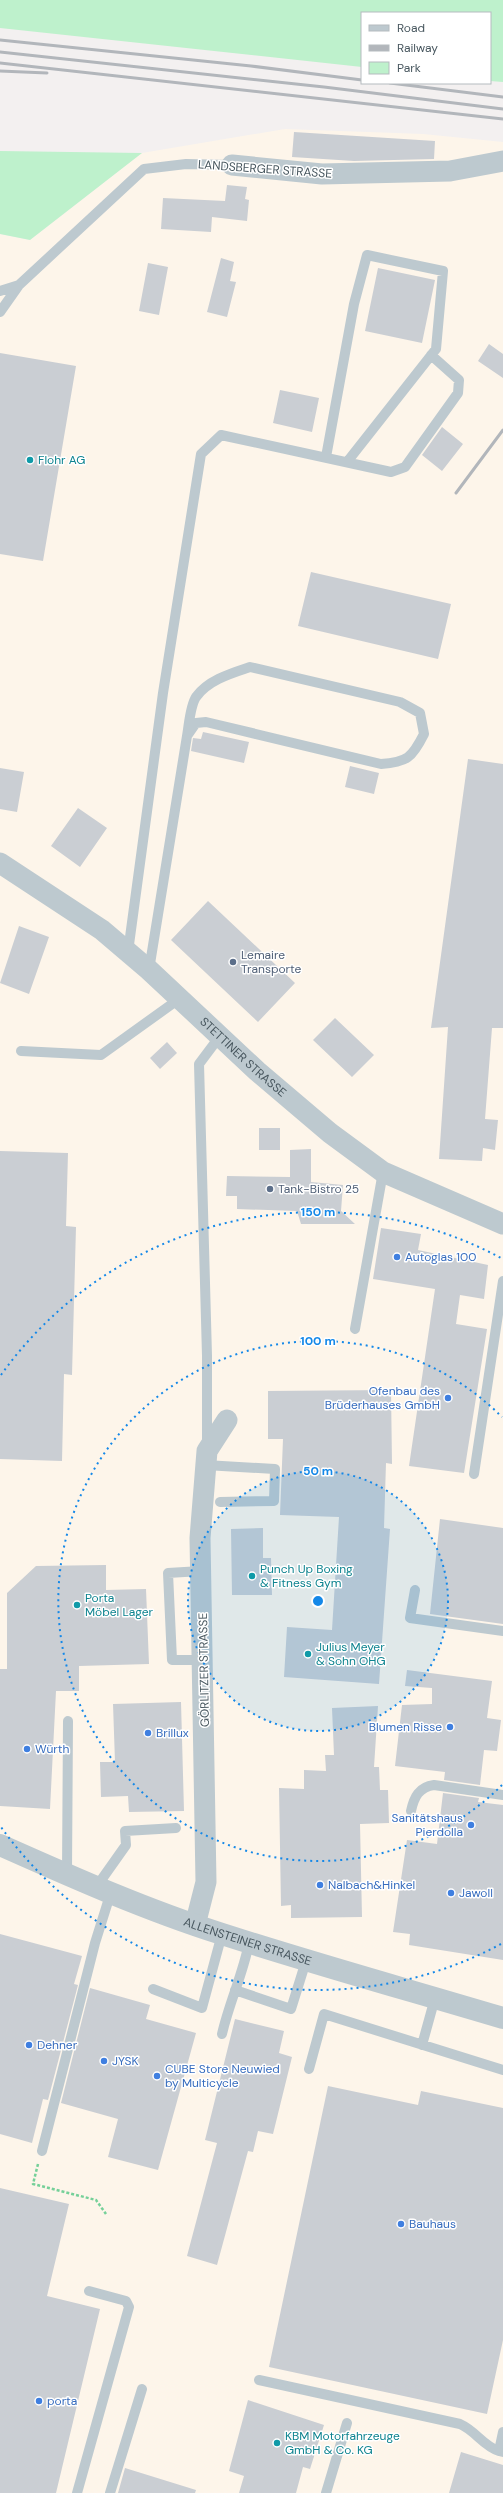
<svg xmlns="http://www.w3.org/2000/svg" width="503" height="2493" font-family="'DM Sans',sans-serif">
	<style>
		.commercial { fill: #fdf5ea }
		.green { fill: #bef1cc }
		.building { fill: #caced3 }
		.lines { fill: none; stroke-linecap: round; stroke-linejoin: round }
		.path { stroke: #75d099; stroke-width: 2.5; stroke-dasharray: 3 2; stroke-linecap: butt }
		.service { stroke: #bdc9cf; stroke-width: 10 }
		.minor { stroke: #bdc9cf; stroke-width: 21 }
		.tertiary { stroke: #bdc9cf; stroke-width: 22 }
		.rail { stroke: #b2b6bb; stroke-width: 3 }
		.ring { fill: none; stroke: #1488e8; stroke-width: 2; stroke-dasharray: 2 4 }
		.culture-dot { fill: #0f9aa8; stroke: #fff; stroke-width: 1.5 }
		.service-dot { fill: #5c6f8a; stroke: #fff; stroke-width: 1.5 }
		.shop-dot { fill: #3f7fe0; stroke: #fff; stroke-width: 1.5 }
		.labels { text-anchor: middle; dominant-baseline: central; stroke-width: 3; stroke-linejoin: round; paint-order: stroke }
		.street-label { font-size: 12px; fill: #47565e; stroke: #fff }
		.culture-label { font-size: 12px; fill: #0d838f; stroke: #fff; text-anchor: start }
		.service-label { font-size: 12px; fill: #4e5e75; stroke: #fff; text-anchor: start }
		.shop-label { font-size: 12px; fill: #366cbe; stroke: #fff; text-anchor: start }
		.centre { fill: #1488e8; stroke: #fff; stroke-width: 2 }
		.ring-label { font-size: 12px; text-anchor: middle; font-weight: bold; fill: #1488e8; stroke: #fff; stroke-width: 3; stroke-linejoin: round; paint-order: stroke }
	</style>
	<rect width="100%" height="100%" fill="#f3f0f0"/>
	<path class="commercial" d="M 285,129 L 423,134 L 503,142 L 503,2493 L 0,2493 L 0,234 L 30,240 L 142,153 Z"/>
	<path class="green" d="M 0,0 L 503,0 L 503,82 L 490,81 L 490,13 L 362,13 L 362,67 L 0,28 Z
		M 0,151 L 142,153 L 30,240 L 0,234 Z"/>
	<path class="building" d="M 294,132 L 435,141 L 434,159 L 354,161 L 292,157 Z
		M 227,185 L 247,187 L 245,199 L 249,200 L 247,221 L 212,217 L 211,232 L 161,229 L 163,198 L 225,201 Z
		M 221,258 L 234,262 L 230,281 L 236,282 L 227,317 L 207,312 Z
		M 148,263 L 168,267 L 159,315 L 139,311 Z
		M 378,268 L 435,280 L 422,343 L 365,331 Z
		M 489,344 L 503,354 L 503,378 L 478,361 Z
		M 0,353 L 76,366 L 43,561 L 0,554 Z
		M 280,390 L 319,398 L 312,432 L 273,423 Z
		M 442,427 L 463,444 L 442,471 L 422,455 Z
		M 311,572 L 451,604 L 438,659 L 298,626 Z
		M 203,732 L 249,742 L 244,763 L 191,751 L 193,738 L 201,739 Z
		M 468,759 L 503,764 L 503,1028 L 492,1028 L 485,1119 L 498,1120 L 495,1150 L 483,1148 L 482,1161 L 439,1159 L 448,1027 L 431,1028 Z
		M 350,766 L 379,773 L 374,794 L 345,787 Z
		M 0,768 L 24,772 L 17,812 L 0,809 Z
		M 78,808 L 107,828 L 80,867 L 51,846 Z
		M 208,901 L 295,983 L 258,1022 L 171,940 Z
		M 19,926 L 49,937 L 29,994 L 0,983 Z
		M 335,1018 L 374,1055 L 352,1077 L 313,1040 Z
		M 167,1042 L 177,1053 L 160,1069 L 150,1058 Z
		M 259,1128 L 280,1128 L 280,1150 L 259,1150 Z
		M 311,1149 L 311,1182 L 343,1185 L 341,1211 L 355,1224 L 301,1224 L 297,1211 L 237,1209 L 237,1196 L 226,1196 L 227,1176 L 290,1177 L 290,1150 Z
		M 0,1151 L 68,1153 L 66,1226 L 76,1227 L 72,1375 L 64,1374 L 62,1461 L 0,1459 Z
		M 381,1228 L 421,1234 L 418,1250 L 488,1265 L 484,1299 L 460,1295 L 456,1324 L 487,1329 L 464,1473 L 409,1466 L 435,1289 L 373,1279 Z
		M 391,1390 L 392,1464 L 386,1463 L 384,1528 L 390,1529 L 379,1684 L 284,1677 L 287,1627 L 332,1630 L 339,1517 L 280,1515 L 283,1439 L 268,1439 L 268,1391 Z
		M 440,1519 L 503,1528 L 503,1624 L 430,1614 Z
		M 263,1528 L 263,1558 L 271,1558 L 272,1595 L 232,1595 L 231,1529 Z
		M 106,1565 L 106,1590 L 146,1589 L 149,1664 L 79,1666 L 79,1691 L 56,1691 L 50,1809 L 0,1806 L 0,1669 L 7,1669 L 7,1593 L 36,1566 Z
		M 407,1670 L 492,1681 L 487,1718 L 501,1720 L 497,1751 L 484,1750 L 480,1785 L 444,1780 L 445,1772 L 395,1766 L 402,1705 L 432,1704 L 432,1688 L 405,1686 Z
		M 181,1702 L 184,1811 L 129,1812 L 128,1796 L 101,1797 L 100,1762 L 115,1762 L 113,1704 Z
		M 378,1706 L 374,1767 L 379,1767 L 380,1790 L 388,1790 L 389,1823 L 360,1824 L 362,1917 L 291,1918 L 291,1905 L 281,1906 L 279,1788 L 304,1789 L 304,1770 L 326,1771 L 325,1755 L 334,1755 L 332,1708 Z
		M 443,1793 L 479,1798 L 478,1802 L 503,1805 L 503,1960 L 409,1945 L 410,1934 L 393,1932 L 407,1840 L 437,1844 Z
		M 0,1934 L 82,1956 L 74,1984 L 78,1985 L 48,2100 L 43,2099 L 32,2143 L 0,2134 Z
		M 90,1988 L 150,2005 L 146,2019 L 196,2033 L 158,2170 L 108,2157 L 118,2119 L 61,2103 Z
		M 235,2019 L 284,2031 L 279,2053 L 292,2057 L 273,2134 L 258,2131 L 253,2152 L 248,2151 L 217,2265 L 187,2256 L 217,2143 L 205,2140 Z
		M 328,2086 L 418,2105 L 421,2091 L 503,2108 L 503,2340 L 487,2414 L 269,2367 Z
		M 0,2188 L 69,2204 L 47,2296 L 100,2309 L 56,2493 L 0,2493 Z
		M 248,2400 L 324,2425 L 310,2469 L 303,2467 L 296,2493 L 239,2493 L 244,2476 L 229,2471 Z
		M 461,2452 L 503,2465 L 503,2493 L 449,2493 Z
		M 125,2468 L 196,2490 L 195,2493 L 118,2493 Z"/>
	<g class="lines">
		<path class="path" d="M 38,2164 L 33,2184 L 96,2200 L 106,2214"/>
		<path class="service" d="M 0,291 L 19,285 L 144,169 L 186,164 L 232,165
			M 0,312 L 19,285
			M 326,457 L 354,304 L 367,255 L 443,271 L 436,349 L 347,462
			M 128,952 L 163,693 L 201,454 L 221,435 L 391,472 L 405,467 L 458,393 L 459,380 L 431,355
			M 149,970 L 187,736 L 196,723 L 206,722 L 381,764 C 407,762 412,758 424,734 L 420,713 L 400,702 L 250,667 C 232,673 208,680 196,697 C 190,706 189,725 187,736
			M 21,1051 L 101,1055 L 179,999
			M 355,1329 L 383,1172
			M 207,1443 L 207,1356 L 199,1064 L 220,1036
			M 205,1465 L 275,1469 L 274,1501 L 220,1502
			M 474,1474 L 503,1281
			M 201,1571 L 168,1573 L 172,1660 L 203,1660
			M 415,1590 L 410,1618 L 503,1631
			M 411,1811 C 414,1797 419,1787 434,1785 L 503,1795
			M 67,1873 L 68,1721
			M 97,1886 L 126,1845 L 125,1831 L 176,1828
			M 153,1989 L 202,2008 L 222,1934
			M 235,1990 L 291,2009 L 306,1961
			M 222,2034 C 229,2003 243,1974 249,1943
			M 422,2045 L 435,1998
			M 309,2069 L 324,2014 L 503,2070
			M 42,2151 L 95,1943 L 111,1892
			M 259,2380 L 460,2424 C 476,2431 483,2446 499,2451
			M 503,2432 L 499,2451 L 503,2452
			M 77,2493 L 129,2307 L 126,2301 L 89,2291
			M 110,2493 L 142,2389
			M 326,2493 L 347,2423"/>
		<g class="minor">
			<path d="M 232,165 L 322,174 L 450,171 L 503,161"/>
			<path id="s1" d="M 0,863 L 102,930 L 149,970 L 257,1071 L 330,1133 L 383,1172 L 503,1224"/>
			<path d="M 195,1925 L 206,1882 L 200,1538 L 207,1451 L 227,1420"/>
		</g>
		<path class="tertiary" id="s2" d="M 0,1845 C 72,1877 146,1910 222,1934 C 315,1964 409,1990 503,2018"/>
		<path class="rail" d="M 0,40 L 251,66 L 362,80
			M 0,52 L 324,87 L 503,109
			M 0,63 L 503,119
			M 0,71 L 47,73
			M 390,83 L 503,97
			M 456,493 L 503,430"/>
	</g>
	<circle cx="318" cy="1601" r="130" fill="#1488e8" fill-opacity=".12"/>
	<g class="ring">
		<circle cx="318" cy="1601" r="130"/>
		<path d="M502 1785A260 260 0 1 1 502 1417"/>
		<path d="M501 1944A389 389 0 0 1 1 1827M1 1375A389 389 0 0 1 501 1258"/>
	</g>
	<g class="culture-dot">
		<circle cx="30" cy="460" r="4"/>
		<circle cx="252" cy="1576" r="4"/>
		<circle cx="77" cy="1605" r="4"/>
		<circle cx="308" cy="1654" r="4"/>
		<circle cx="277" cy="2443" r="4"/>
	</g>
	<g class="service-dot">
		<circle cx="233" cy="962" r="4"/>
		<circle cx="270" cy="1189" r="4"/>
	</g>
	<g class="shop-dot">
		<circle cx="397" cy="1257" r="4"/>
		<circle cx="448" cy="1398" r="4"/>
		<circle cx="450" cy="1727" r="4"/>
		<circle cx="148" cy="1733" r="4"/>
		<circle cx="27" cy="1749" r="4"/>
		<circle cx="471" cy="1825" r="4"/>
		<circle cx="320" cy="1885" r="4"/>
		<circle cx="451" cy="1893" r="4"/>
		<circle cx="29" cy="2045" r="4"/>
		<circle cx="104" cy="2061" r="4"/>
		<circle cx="157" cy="2076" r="4"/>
		<circle cx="401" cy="2224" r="4"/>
		<circle cx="39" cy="2401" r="4"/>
	</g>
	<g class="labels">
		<g class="street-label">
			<text transform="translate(265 169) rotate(4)">LANDSBERGER STRASSE</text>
			<text stroke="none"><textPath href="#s1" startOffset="312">STETTINER STRASSE</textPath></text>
			<text transform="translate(204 1670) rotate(-91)">GÖRLITZER STRASSE</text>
			<text stroke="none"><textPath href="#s2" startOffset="266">ALLENSTEINER STRASSE</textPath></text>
		</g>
		<g class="culture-label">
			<text x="38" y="460">Flohr AG</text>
			<text x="260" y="1569">Punch Up Boxing<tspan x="260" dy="14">&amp; Fitness Gym</tspan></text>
			<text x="85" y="1598">Porta<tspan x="85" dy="14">Möbel Lager</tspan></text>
			<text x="316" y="1647">Julius Meyer<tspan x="316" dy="14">&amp; Sohn OHG</tspan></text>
			<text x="285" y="2436">KBM Motorfahrzeuge<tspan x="285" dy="14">GmbH &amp; Co. KG</tspan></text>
		</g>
		<g class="service-label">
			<text x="241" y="955">Lemaire<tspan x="241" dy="14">Transporte</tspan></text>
			<text x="278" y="1189">Tank-Bistro 25</text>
		</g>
		<g class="shop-label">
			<text x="405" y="1257">Autoglas 100</text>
			<text x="440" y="1391" text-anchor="end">Ofenbau des<tspan x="440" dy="14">Brüderhauses GmbH</tspan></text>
			<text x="442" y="1727" text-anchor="end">Blumen Risse</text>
			<text x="156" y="1733">Brillux</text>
			<text x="35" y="1749">Würth</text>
			<text x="463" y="1818" text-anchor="end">Sanitätshaus<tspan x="463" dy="14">Pierdolla</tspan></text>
			<text x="328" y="1885">Nalbach&amp;Hinkel</text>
			<text x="459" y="1893">Jawoll</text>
			<text x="37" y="2045">Dehner</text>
			<text x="112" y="2061">JYSK</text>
			<text x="165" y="2069">CUBE Store Neuwied<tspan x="165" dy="14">by Multicycle</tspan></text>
			<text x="409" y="2224">Bauhaus</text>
			<text x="47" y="2401">porta</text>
		</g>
	</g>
	<circle cx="318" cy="1601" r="6" class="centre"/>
	<g class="ring-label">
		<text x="318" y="1216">150 m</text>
		<text x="318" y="1345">100 m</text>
		<text x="318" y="1475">50 m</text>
	</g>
	<rect x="361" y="12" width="130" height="72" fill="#ffffff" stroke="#b5bbbf"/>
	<rect x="369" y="25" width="20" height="6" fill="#bdc9cf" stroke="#b5bbbf"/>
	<text x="397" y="32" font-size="12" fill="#47565e">Road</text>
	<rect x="369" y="45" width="20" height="6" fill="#b2b6bb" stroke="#b5bbbf"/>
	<text x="397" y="52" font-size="12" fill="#47565e">Railway</text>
	<rect x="369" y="62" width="20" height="12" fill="#bef1cc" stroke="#b5bbbf"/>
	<text x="397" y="72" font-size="12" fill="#47565e">Park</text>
</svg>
